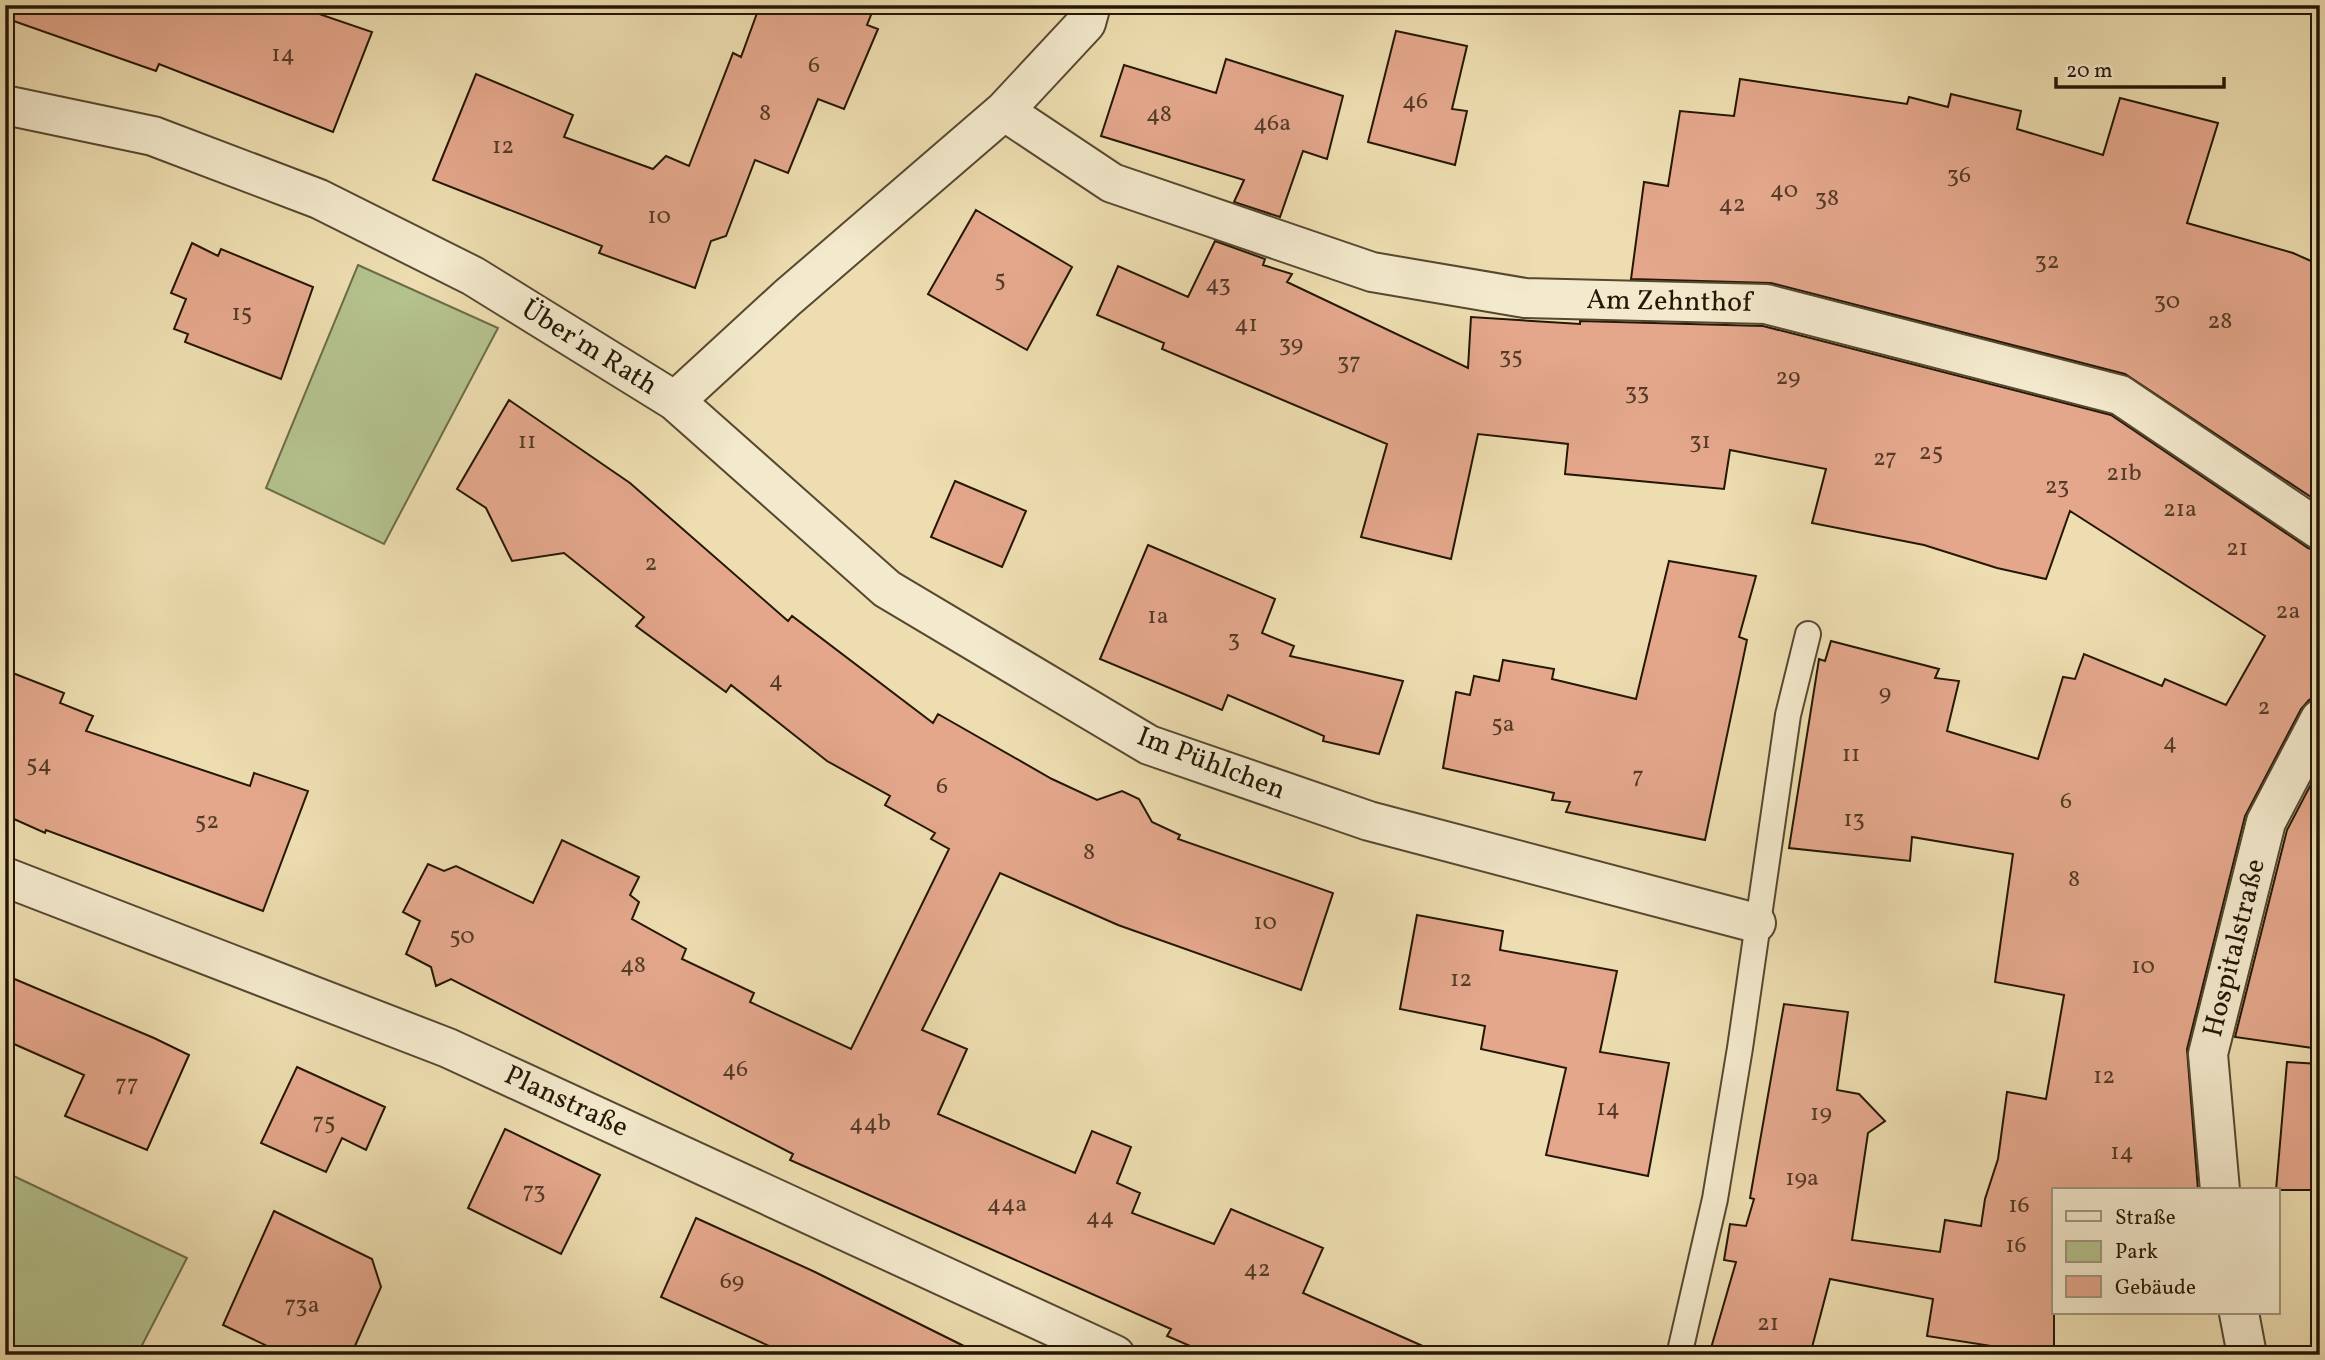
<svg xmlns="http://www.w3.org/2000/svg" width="2325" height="1360" font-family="Vollkorn,serif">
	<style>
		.green { fill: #b4c28e; stroke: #6c6c4a; stroke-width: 2 }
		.building { fill: #e4a78c; stroke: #241705; stroke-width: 2 }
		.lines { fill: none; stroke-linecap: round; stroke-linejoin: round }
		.lane-casing { stroke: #564830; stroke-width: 28 }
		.street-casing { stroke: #564830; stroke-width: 42 }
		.lane { stroke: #f3e9cc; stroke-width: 24 }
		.street { stroke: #f3e9cc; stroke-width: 38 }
		.labels { text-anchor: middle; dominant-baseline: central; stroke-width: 6; stroke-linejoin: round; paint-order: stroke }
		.number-label { font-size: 24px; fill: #543b27 }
		.street-label { font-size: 28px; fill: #241705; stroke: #f3e9cc }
	</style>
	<rect width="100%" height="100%" fill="#edddb0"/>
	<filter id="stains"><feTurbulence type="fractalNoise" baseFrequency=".00286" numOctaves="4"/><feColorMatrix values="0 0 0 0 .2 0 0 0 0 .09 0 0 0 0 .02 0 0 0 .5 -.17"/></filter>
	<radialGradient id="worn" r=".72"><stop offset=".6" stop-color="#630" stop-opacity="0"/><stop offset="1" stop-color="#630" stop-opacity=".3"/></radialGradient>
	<path class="green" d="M 358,265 L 498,328 L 384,544 L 266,488 Z
		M 5,1172 L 187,1258 L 137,1355 L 5,1355 Z"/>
	<path class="building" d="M 5,5 L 293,5 L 372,32 L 333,132 L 159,64 L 156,71 L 5,18 Z
		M 760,5 L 875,5 L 867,25 L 878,29 L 844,109 L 818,99 L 788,173 L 755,160 L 726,236 L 711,241 L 695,288 L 599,253 L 602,246 L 433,180 L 476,74 L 573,115 L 564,137 L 653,169 L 666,156 L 689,166 L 733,53 L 741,57 Z
		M 1396,31 L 1467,46 L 1452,109 L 1467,111 L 1455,165 L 1368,142 Z
		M 1226,59 L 1343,96 L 1327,159 L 1303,151 L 1280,217 L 1234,202 L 1244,180 L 1101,136 L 1124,65 L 1216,93 Z
		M 1740,79 L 1907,104 L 1909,97 L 1948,107 L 1951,94 L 2021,111 L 2017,129 L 2103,155 L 2120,98 L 2218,123 L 2187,223 L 2293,253 L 2320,265 L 2320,503 L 2125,374 L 1771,283 L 1631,279 L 1644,182 L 1668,186 L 1680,111 L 1734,116 Z
		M 976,210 L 1072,267 L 1027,350 L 928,294 Z
		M 1215,241 L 1265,259 L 1263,265 L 1292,274 L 1287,282 L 1468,368 L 1471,317 L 1580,324 L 1580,321 L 1763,326 L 2111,415 L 2308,548 L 2320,552 L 2320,697 L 2309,700 L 2301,709 L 2245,816 L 2187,1049 L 2198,1190 L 2054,1190 L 2054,1355 L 1997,1355 L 1998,1347 L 1927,1336 L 1933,1299 L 1830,1279 L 1810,1355 L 1709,1355 L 1736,1262 L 1724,1260 L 1730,1224 L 1746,1226 L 1754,1199 L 1750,1198 L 1784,1004 L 1848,1012 L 1837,1090 L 1859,1094 L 1885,1121 L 1868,1133 L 1852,1240 L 1940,1252 L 1945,1220 L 1981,1226 L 1985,1199 L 1998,1159 L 2007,1092 L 2046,1099 L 2064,995 L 1995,982 L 2013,854 L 1912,837 L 1910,861 L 1789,848 L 1819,659 L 1825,661 L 1831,641 L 1939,669 L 1935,678 L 1959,681 L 1947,731 L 2038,759 L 2063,677 L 2075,679 L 2084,654 L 2162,686 L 2165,679 L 2226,705 L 2265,636 L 2070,511 L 2046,579 L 1997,568 L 1924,545 L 1812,523 L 1826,469 L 1730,450 L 1724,489 L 1565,474 L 1568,444 L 1478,434 L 1451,559 L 1361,537 L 1387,444 L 1162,349 L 1164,343 L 1097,315 L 1118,266 L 1188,297 Z
		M 192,243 L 218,256 L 221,249 L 313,287 L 281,379 L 185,342 L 188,334 L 174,329 L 186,299 L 171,293 Z
		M 509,400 L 630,483 L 788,621 L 792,616 L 933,723 L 938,714 L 1052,779 L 1097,800 L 1122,791 L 1139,799 L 1152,822 L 1180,835 L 1178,839 L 1333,893 L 1301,990 L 1118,925 L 1000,873 L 922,1030 L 967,1049 L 938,1114 L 1075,1173 L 1092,1131 L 1131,1147 L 1117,1183 L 1140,1193 L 1132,1213 L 1214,1244 L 1231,1209 L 1323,1248 L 1303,1293 L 1443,1355 L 1211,1355 L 1167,1336 L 1171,1329 L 790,1160 L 793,1154 L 451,979 L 436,986 L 431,967 L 406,954 L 420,921 L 403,912 L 428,864 L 444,871 L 456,866 L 533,903 L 562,840 L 639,877 L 630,895 L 639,902 L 632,919 L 686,949 L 682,959 L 754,993 L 750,1002 L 851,1049 L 949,849 L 931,839 L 935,833 L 885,805 L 890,796 L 827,761 L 731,685 L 726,692 L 636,626 L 644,617 L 564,553 L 512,561 L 486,508 L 457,489 Z
		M 955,481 L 1026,511 L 1002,567 L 931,537 Z
		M 1148,545 L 1275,599 L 1262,633 L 1294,646 L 1290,656 L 1403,681 L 1379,754 L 1323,741 L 1324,736 L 1228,695 L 1222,710 L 1100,659 Z
		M 1669,561 L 1756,576 L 1739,637 L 1747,640 L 1705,840 L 1566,812 L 1570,802 L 1552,800 L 1554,793 L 1443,768 L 1456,692 L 1470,695 L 1474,676 L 1499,681 L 1503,660 L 1554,669 L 1552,679 L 1636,699 Z
		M 5,670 L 64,693 L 60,703 L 93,716 L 86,731 L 250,786 L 254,773 L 308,791 L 263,911 L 46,830 L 45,833 L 5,815 Z
		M 2320,767 L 2320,1049 L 2235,1037 L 2287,830 Z
		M 1417,915 L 1503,931 L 1500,950 L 1617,971 L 1600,1052 L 1669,1063 L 1648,1176 L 1546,1155 L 1566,1068 L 1481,1049 L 1485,1026 L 1400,1009 Z
		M 5,975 L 154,1038 L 189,1055 L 147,1150 L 65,1116 L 84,1075 L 5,1040 Z
		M 2287,1062 L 2320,1064 L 2320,1190 L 2276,1190 Z
		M 297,1067 L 385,1107 L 366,1150 L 342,1138 L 326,1172 L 261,1143 Z
		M 505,1129 L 600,1175 L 561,1254 L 468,1208 Z
		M 274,1211 L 372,1259 L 381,1287 L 351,1355 L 286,1355 L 223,1325 Z
		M 696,1218 L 815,1272 L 982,1355 L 789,1355 L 661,1297 Z"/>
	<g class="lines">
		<g class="lane-casing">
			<path id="lane" d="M 1681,1347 L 1715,1199 L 1740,1048 L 1788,715 L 1808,634"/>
		</g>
		<g class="street-casing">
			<path id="street" d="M 5,105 L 153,136 L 319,199 L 473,276 L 675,401 L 887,589 L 1149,745 L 1369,821 L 1756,923
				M 1004,111 L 1112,183 L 1372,272 L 1525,298 L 1766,304 L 2120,395 L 2320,530
				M 675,401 L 787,298 L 1004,111 L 1086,23 L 1091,5
				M 5,877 L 448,1048 L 1115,1355
				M 2220,1190 L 2208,1054 L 2266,822 L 2320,719
				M 2239,1313 L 2247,1355"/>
		</g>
		<use href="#lane" class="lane"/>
		<use href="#street" class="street"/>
	</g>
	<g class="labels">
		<g class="number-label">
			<text x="283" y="55">14</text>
			<text x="814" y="66">6</text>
			<text x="1415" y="102">46</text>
			<text x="765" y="114">8</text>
			<text x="1159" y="115">48</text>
			<text x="1272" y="124">46a</text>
			<text x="503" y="147">12</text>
			<text x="1959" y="176">36</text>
			<text x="1784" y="191">40</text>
			<text x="1827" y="199">38</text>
			<text x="1732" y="205">42</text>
			<text x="659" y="217">10</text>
			<text x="2047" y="262">32</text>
			<text x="1000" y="280">5</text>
			<text x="1218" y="285">43</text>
			<text x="2167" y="302">30</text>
			<text x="242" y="314">15</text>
			<text x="2220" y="322">28</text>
			<text x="1246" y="325">41</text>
			<text x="1291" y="345">39</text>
			<text x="1511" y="357">35</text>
			<text x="1349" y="363">37</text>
			<text x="1788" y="378">29</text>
			<text x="1637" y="393">33</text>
			<text x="527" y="442">11</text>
			<text x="1700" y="442">31</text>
			<text x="1931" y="453">25</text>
			<text x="1885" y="459">27</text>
			<text x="2124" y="474">21b</text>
			<text x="2057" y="487">23</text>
			<text x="2180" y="510">21a</text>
			<text x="2237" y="549">21</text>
			<text x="651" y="564">2</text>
			<text x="2288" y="612">2a</text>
			<text x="1158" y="617">1a</text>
			<text x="1234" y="640">3</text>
			<text x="776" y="681">4</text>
			<text x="1885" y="694">9</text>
			<text x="2264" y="708">2</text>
			<text x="1503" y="725">5a</text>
			<text x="2170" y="743">4</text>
			<text x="1851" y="755">11</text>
			<text x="39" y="765">54</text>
			<text x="1638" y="777">7</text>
			<text x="942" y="787">6</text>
			<text x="2066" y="802">6</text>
			<text x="1854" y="820">13</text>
			<text x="207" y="822">52</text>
			<text x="1089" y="853">8</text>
			<text x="2074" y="880">8</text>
			<text x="1265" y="923">10</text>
			<text x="462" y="937">50</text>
			<text x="633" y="966">48</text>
			<text x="2143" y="967">10</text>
			<text x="1461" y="980">12</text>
			<text x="735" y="1070">46</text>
			<text x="2104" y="1077">12</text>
			<text x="127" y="1085">77</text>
			<text x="1608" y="1109">14</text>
			<text x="1821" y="1114">19</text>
			<text x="324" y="1123">75</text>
			<text x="870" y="1124">44b</text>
			<text x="2122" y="1153">14</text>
			<text x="1802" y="1179">19a</text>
			<text x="534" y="1192">73</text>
			<text x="1007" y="1205">44a</text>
			<text x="2019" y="1206">16</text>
			<text x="1100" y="1218">44</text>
			<text x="2016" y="1246">16</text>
			<text x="1257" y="1270">42</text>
			<text x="732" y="1282">69</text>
			<text x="302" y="1306">73a</text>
			<text x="1768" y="1324">21</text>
		</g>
		<g class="street-label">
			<text transform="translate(1669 302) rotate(1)">Am Zehnthof</text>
			<text transform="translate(589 348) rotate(32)">Über'm Rath</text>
			<text transform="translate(1211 764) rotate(21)">Im Pühlchen</text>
			<text transform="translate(2235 948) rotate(-76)">Hospitalstraße</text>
			<text transform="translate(566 1102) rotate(25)">Planstraße</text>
		</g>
	</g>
	<rect width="2325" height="1360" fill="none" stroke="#edddb0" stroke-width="28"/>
	<rect x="7" y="7" width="2311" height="1346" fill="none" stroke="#241705" stroke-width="3.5"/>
	<rect x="14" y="14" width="2297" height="1332" fill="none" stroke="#241705" stroke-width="2"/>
	<rect x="2052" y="1188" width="228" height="126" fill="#f3e9cc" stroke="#a0957c" stroke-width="2"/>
	<rect x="2066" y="1211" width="35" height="10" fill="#f3e9cc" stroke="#a0957c" stroke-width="2"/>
	<text x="2115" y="1224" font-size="21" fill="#241705">Straße</text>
	<rect x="2066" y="1241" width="35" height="21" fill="#b4c28e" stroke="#a0957c" stroke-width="2"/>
	<text x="2115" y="1258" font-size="21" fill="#241705">Park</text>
	<rect x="2066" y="1276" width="35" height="21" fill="#e4a78c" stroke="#a0957c" stroke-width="2"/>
	<text x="2115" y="1294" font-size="21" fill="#241705">Gebäude</text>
	<path d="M2056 77v10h168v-10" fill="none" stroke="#241705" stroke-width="3.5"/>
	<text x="2066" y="77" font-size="21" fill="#241705" stroke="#f3e9cc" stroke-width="5" paint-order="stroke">20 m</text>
	<rect width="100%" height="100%" filter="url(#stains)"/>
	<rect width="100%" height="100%" fill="url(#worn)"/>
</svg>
